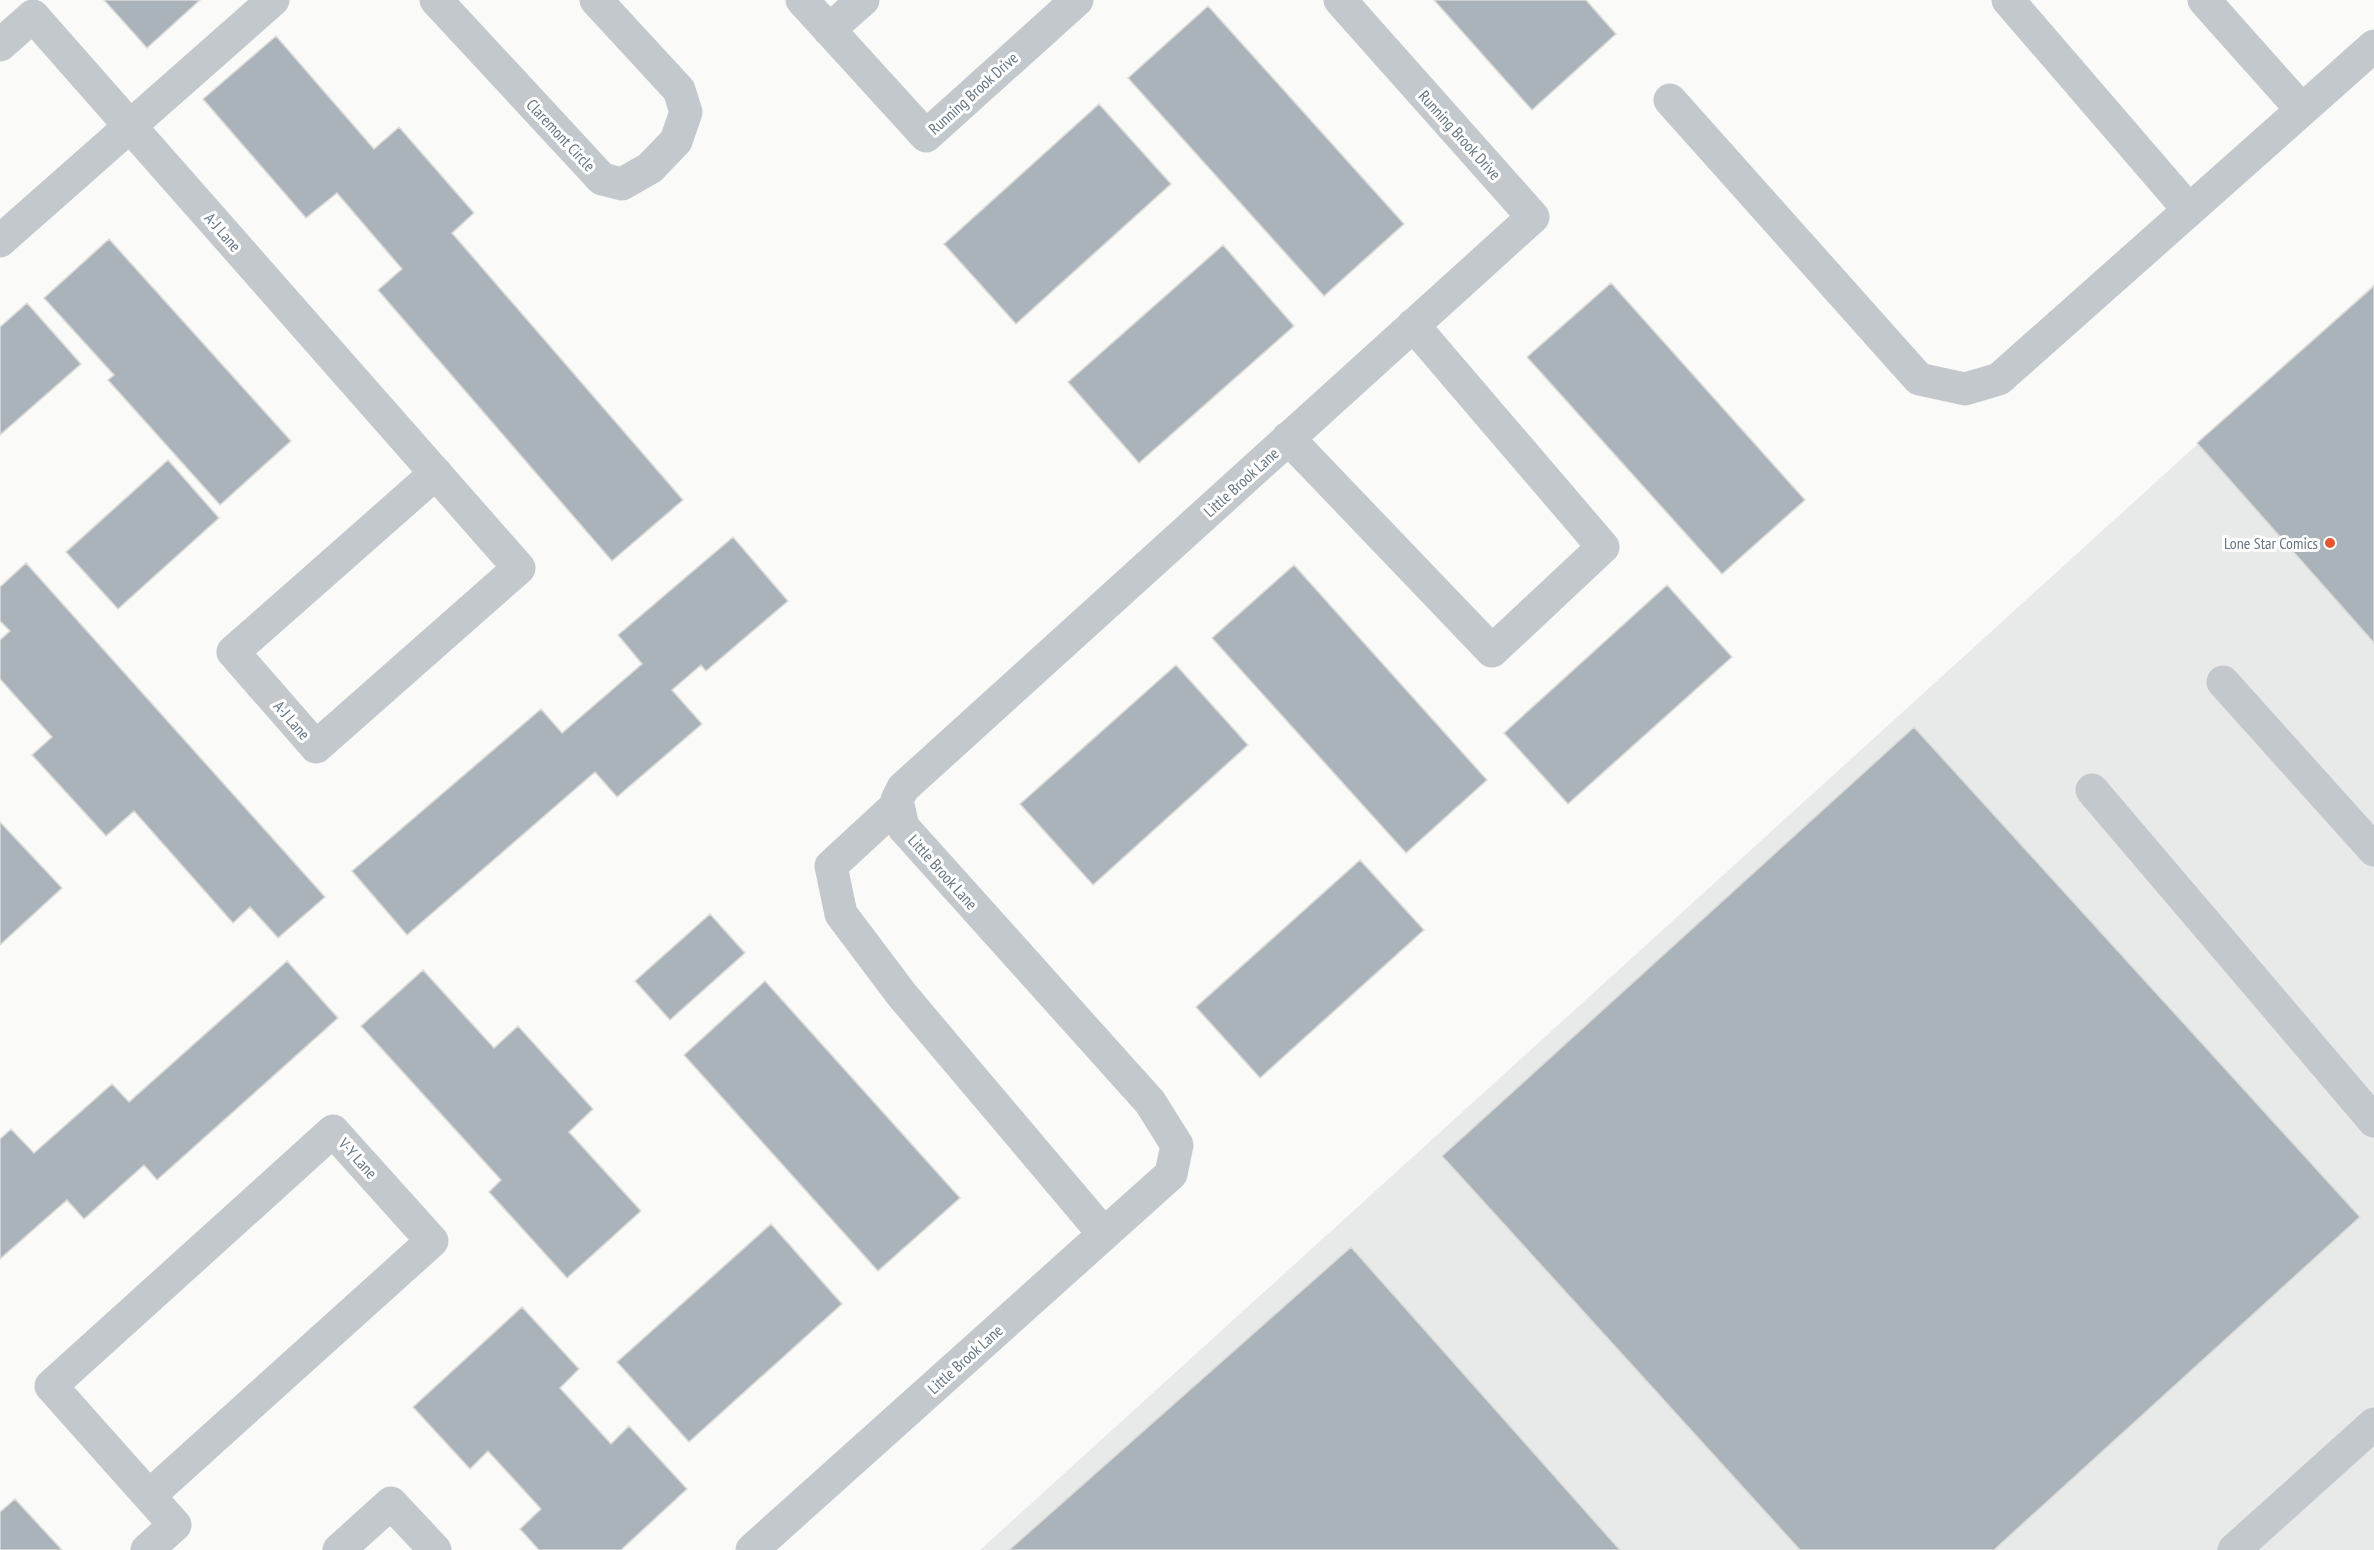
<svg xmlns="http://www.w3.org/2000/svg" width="2374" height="1550" font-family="'PT Sans Narrow',sans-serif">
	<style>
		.built { fill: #e8e9e9 }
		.building { fill: #aab3b9; stroke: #dcdcda; stroke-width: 1.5 }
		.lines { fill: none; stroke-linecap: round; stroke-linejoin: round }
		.minor { stroke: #c3c8cc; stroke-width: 33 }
		.poi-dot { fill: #e4572e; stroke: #fff; stroke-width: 2 }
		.labels { text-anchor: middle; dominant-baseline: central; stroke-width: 6; stroke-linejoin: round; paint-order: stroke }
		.street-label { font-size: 16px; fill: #657683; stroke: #fff }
		.poi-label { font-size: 16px; fill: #657683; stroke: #fff; text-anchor: end }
	</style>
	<rect width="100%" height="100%" fill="#fafaf8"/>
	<path class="built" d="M 2374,284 L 2374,1550 L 980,1550 Z"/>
	<path class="building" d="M 104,0 L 200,0 L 147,48 Z
		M 1434,0 L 1586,0 L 1616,34 L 1532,110 Z
		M 1208,6 L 1404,224 L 1324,296 L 1128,78 Z
		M 276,36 L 374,149 L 399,127 L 474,213 L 452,233 L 683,500 L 612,561 L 378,290 L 402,269 L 337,193 L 306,218 L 203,99 Z
		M 1099,104 L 1171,184 L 1016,324 L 944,244 Z
		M 109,239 L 291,441 L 220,505 L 108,380 L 114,375 L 44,298 Z
		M 1223,245 L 1294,326 L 1139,463 L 1068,382 Z
		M 1611,283 L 1805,500 L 1722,574 L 1527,357 Z
		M 2374,286 L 2374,643 L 2197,443 Z
		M 27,303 L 81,364 L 0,435 L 0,327 Z
		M 168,460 L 219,518 L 118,609 L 66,552 Z
		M 733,537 L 788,601 L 706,671 L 701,665 L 672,690 L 702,724 L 617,797 L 595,772 L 407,935 L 352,871 L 541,709 L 562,733 L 642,664 L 618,635 Z
		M 26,563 L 325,897 L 278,938 L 250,907 L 233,923 L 134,811 L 106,836 L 32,755 L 52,737 L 0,679 L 0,640 L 10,631 L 0,621 L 0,587 Z
		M 1294,565 L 1487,780 L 1406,853 L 1212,638 Z
		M 1667,585 L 1732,657 L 1568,804 L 1504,733 Z
		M 1176,665 L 1248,745 L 1093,885 L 1020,804 Z
		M 1914,727 L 2360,1217 L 1994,1550 L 1800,1550 L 1442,1156 Z
		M 0,822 L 62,888 L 0,945 Z
		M 1360,860 L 1424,930 L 1260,1078 L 1196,1007 Z
		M 710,914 L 745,953 L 670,1020 L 635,981 Z
		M 287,961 L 338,1018 L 157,1180 L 144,1165 L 84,1219 L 67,1200 L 0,1259 L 0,1139 L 11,1129 L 34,1153 L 112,1084 L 129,1102 Z
		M 423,970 L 494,1048 L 518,1026 L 593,1109 L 569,1132 L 641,1211 L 567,1278 L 489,1192 L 501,1180 L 361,1026 Z
		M 765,981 L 960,1198 L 878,1271 L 684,1055 Z
		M 771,1224 L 842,1304 L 689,1442 L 617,1362 Z
		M 1351,1247 L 1620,1550 L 1009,1550 Z
		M 522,1307 L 579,1369 L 560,1388 L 611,1444 L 629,1426 L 687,1489 L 621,1550 L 539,1550 L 520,1529 L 541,1509 L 488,1451 L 470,1469 L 413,1407 Z
		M 15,1499 L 62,1550 L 0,1550 L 0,1512 Z"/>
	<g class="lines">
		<path class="minor" d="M 436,0 L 602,179 L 622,184 L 650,168 L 676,141 L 686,112 L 679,90 L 596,0
			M 802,0 L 926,136 L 1077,0
			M 2008,0 L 2189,210
			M 2204,0 L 2302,110 L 2374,46
			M 829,30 L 863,0
			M 0,45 L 33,16 L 519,568 L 316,747 L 233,652 L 436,473
			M 1670,100 L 1919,379 L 1965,389 L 1999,379 L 2302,110
			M 0,241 L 273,0
			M 1288,438 L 1492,651 L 1603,547 L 1413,325
			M 2223,682 L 2374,850
			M 2092,790 L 2374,1121
			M 897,805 L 831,866 L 841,914 L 902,995 L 1104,1234
			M 333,1131 L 432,1241 L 149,1496 L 51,1386 Z
			M 147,1550 L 175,1525 L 149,1496
			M 339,1550 L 391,1503 L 435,1550
			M 752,1550 L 1171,1174 L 1177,1145 L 1150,1102 L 903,827 L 897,800 L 903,788 L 1533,217 L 1340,0
			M 2234,1550 L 2374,1424"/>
	</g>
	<circle class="poi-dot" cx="2330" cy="543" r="6"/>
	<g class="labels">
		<g class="street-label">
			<text transform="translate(973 93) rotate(-42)">Running Brook Drive</text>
			<text transform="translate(561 135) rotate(47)">Claremont Circle</text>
			<text transform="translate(1460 135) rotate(48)">Running Brook Drive</text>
			<text transform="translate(223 232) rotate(49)">A-J Lane</text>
			<text transform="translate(1241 482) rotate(-42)">Little Brook Lane</text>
			<text transform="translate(292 720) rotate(49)">A-J Lane</text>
			<text transform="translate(943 872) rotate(48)">Little Brook Lane</text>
			<text transform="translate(358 1158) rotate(48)">V-Y Lane</text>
			<text transform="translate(965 1359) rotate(-42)">Little Brook Lane</text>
		</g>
		<g class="poi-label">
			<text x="2318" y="543">Lone Star Comics</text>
		</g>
	</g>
</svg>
